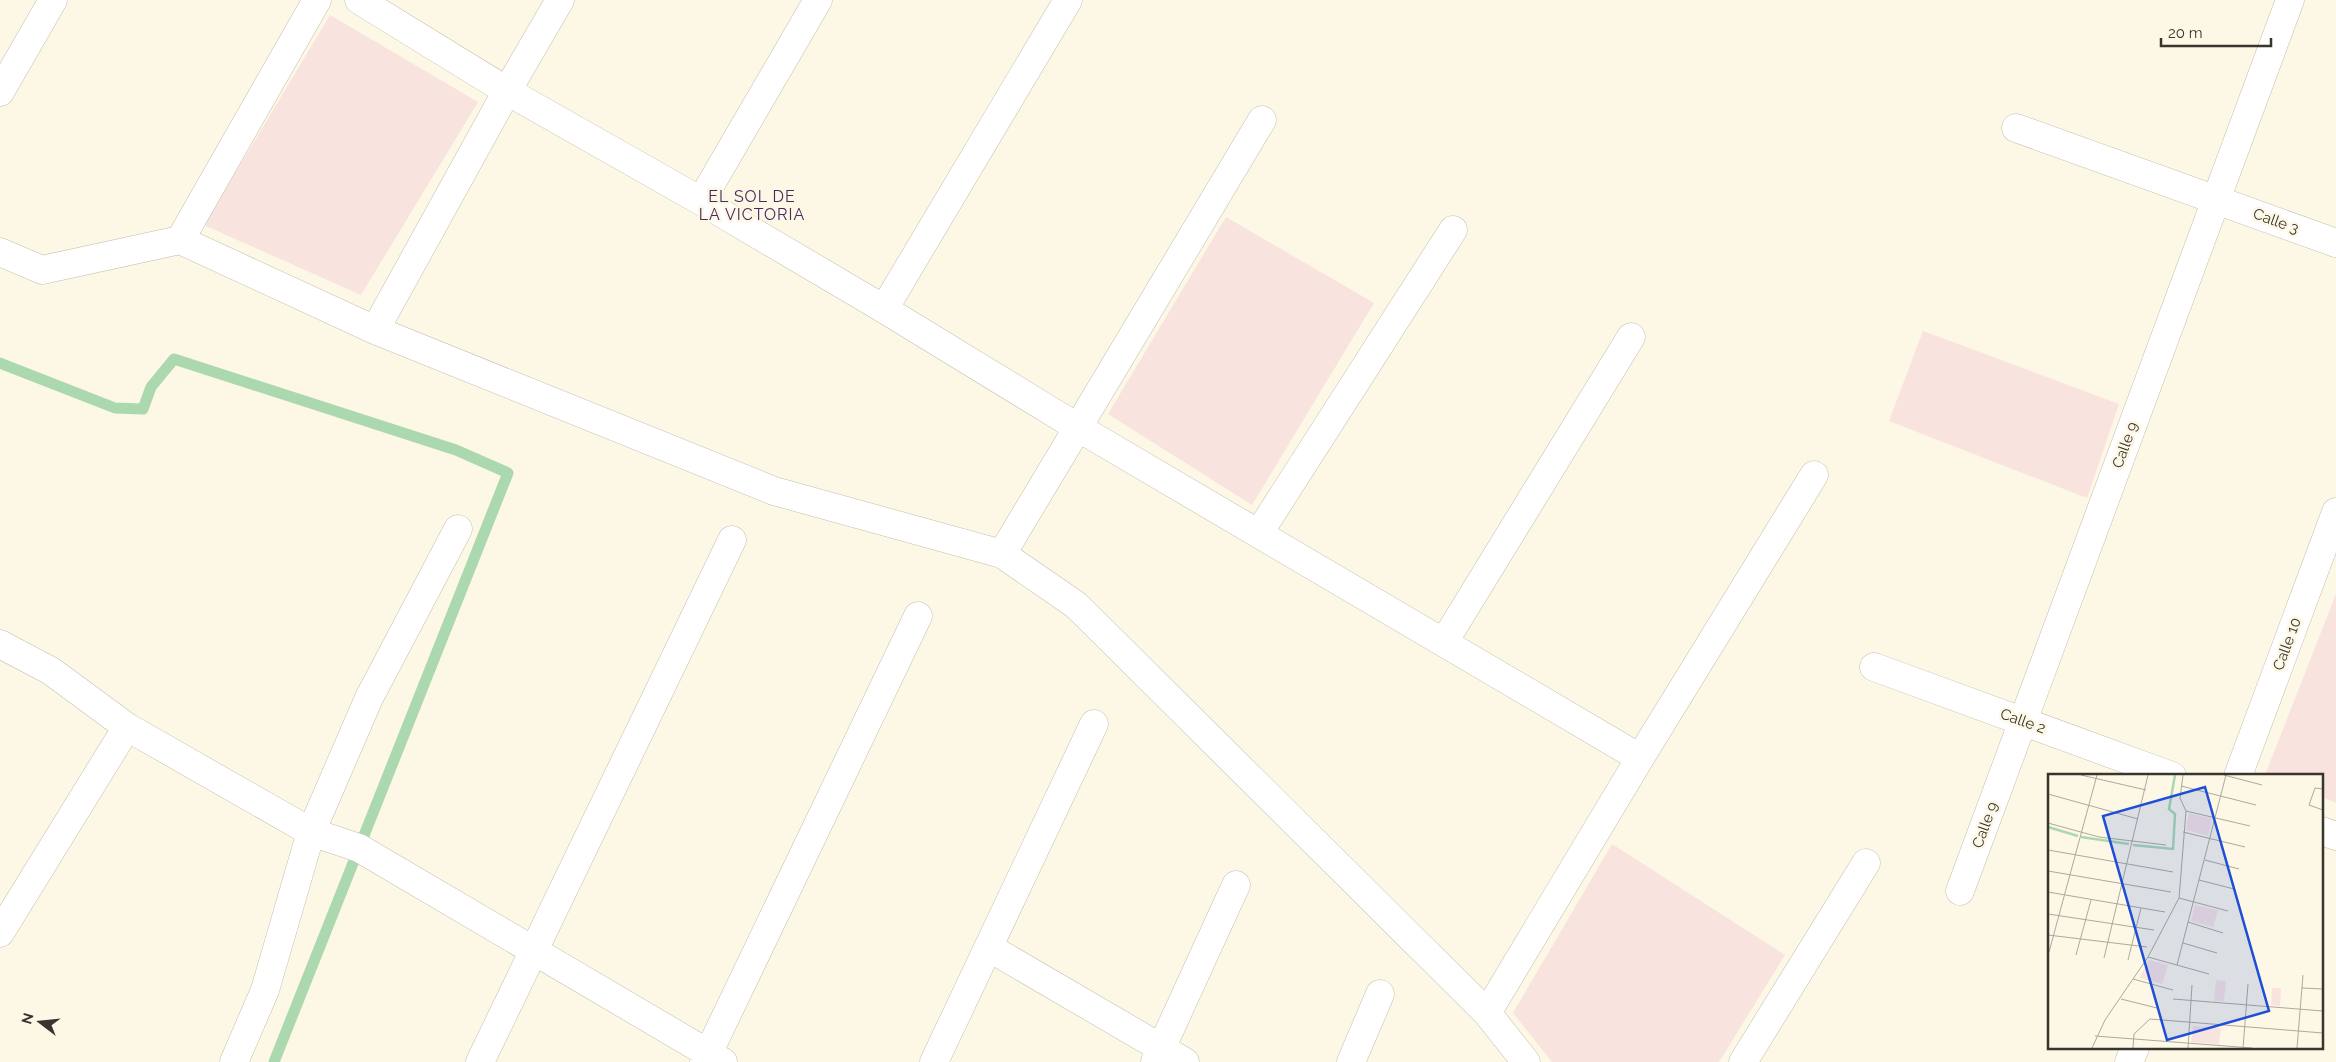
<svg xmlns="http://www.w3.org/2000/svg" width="2336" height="1062" font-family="Raleway,sans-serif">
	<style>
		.green { fill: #f9e3de }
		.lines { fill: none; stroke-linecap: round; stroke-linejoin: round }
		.stream { stroke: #abd8ae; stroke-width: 11 }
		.minor-casing { stroke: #c4bead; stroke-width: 29 }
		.minor { stroke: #fff; stroke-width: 28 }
		.labels { text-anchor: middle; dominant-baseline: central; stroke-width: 5; stroke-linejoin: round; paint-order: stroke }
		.street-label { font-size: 15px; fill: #38352e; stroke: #fdf7e5 }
		.neighbourhood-label { font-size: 16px; letter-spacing: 1px; fill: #4b2860; stroke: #fdf7e5 }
		.inset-river { fill: none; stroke: #abd8ae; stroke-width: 2.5 }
		.inset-road { fill: none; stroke: #aea99c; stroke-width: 1 }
		.view { fill: #1d4ed8; fill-opacity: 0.15; stroke: #1d4ed8; stroke-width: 2.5 }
		.inset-edge { fill: none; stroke: #38352e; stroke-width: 2.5 }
	</style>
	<rect width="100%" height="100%" fill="#fdf7e5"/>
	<path class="green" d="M 330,15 L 478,102 L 361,295 L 204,225 Z
		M 1226,217 L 1374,303 L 1252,505 L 1108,414 Z
		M 1923,331 L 2119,404 L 2087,498 L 1889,421 Z
		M 2336,594 L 2336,803 L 2322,797 L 2322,776 L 2265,775 Z
		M 1612,844 L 1785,955 L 1719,1062 L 1552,1062 L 1513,1013 Z"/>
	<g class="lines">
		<path class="stream" d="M 0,363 L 115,408 L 143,409 L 151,387 L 174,359 L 456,450 L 508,473 L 274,1062"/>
		<g class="minor-casing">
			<path id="minor" d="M 359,0 L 507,91 L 701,201 L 884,309 L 1077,427 L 1640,758
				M 0,92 L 53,0
				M 2016,128 L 2336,243
				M 701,201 L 818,0
				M 180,240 L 317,0
				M 0,252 L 42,270 L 180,240 L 375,330 L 774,491 L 1002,554 L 1076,605 L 1487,1013 L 1526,1062
				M 884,309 L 1068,0
				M 375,330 L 507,91 L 560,0
				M 1259,533 L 1453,230
				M 1002,554 L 1262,120
				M 1444,642 L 1631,337
				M 0,644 L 51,671 L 127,727 L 311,832 L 359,848 L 723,1062
				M 1874,667 L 2172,776
				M 2238,776 L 2336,512
				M 2322,831 L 2336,836
				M 1960,891 L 2290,0
				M 0,933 L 127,727
				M 988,947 L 1185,1062
				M 1487,1013 L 1640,758 L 1814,475
				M 234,1062 L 265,990 L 311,832 L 369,698 L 458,529
				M 480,1062 L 732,540
				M 704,1062 L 918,616
				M 934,1062 L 1094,724
				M 1155,1062 L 1236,885
				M 1351,1062 L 1380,994
				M 1743,1062 L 1866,863
				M 2129,1062 L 2135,1048"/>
		</g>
		<use href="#minor" class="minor"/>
	</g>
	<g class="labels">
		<g class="street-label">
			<text transform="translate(2276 221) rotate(20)">Calle 3</text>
			<text transform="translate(2125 445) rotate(-70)">Calle 9</text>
			<text transform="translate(2287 644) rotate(-70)">Calle 10</text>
			<text transform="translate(2023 721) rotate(20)">Calle 2</text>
			<text transform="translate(1985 825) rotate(-70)">Calle 9</text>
		</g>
		<g class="neighbourhood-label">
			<text x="752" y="196">EL SOL DE<tspan x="752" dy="18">LA VICTORIA</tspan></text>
		</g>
	</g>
	<g transform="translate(2048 774)">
		<rect width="275" height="275" fill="#fdf7e5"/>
		<path d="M 141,39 L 164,45 L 160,62 L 138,56 ZM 147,131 L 170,136 L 165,153 L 143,147 ZM 101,186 L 120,191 L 114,210 L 91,204 ZM 168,206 L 178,207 L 176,227 L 166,227 ZM 224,214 L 233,214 L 232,232 L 223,231 ZM 145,252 L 173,254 L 171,270 L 143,268 Z" fill="#f9e3de"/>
		<path class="inset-river" d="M 0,53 L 30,62M 33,63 L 81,70M 85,71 L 125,75 L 127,40 L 121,35 L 127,1"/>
		<path class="inset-road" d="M 33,1 L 98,16M 176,1 L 214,11M 133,12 L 208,31M 275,15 L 267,14 L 261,31 L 275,36M 0,20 L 90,45M 138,37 L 202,52M 0,49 L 51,63 L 118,71M 135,58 L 197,73M 0,76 L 125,98M 157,86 L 191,95M 0,97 L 123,118M 151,106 L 186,115M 0,118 L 117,138M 131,124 L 180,137M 0,140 L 106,156M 140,148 L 175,159M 0,161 L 99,173M 135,169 L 169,179M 1,178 L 49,1M 28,181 L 43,126M 100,183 L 161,200M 56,184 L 100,1M 80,186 L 93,134M 129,191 L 178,1M 85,205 L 125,216M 254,214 L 275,215M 73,225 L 109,234M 125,225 L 275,237M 47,262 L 204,274M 44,274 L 57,246 L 100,183 L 131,124 L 138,37 L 132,24 L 135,1M 85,274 L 86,260 L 102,245 L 275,259M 140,274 L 144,211M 195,274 L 200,210M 249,274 L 255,201"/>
		<path class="view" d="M 157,13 L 221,237 L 119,266 L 55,42 Z"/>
		<rect width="275" height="275" class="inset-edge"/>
	</g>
	<g transform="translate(40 1022) rotate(286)" stroke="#fdf7e5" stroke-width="4" paint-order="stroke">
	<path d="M0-4L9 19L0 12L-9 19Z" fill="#38352e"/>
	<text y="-8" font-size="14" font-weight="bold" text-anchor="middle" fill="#38352e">N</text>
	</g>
	<path d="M2161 38v8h110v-8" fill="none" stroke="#38352e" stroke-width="2.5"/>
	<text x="2168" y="38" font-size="15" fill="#38352e" stroke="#fdf7e5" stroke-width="4" paint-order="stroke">20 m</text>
</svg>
